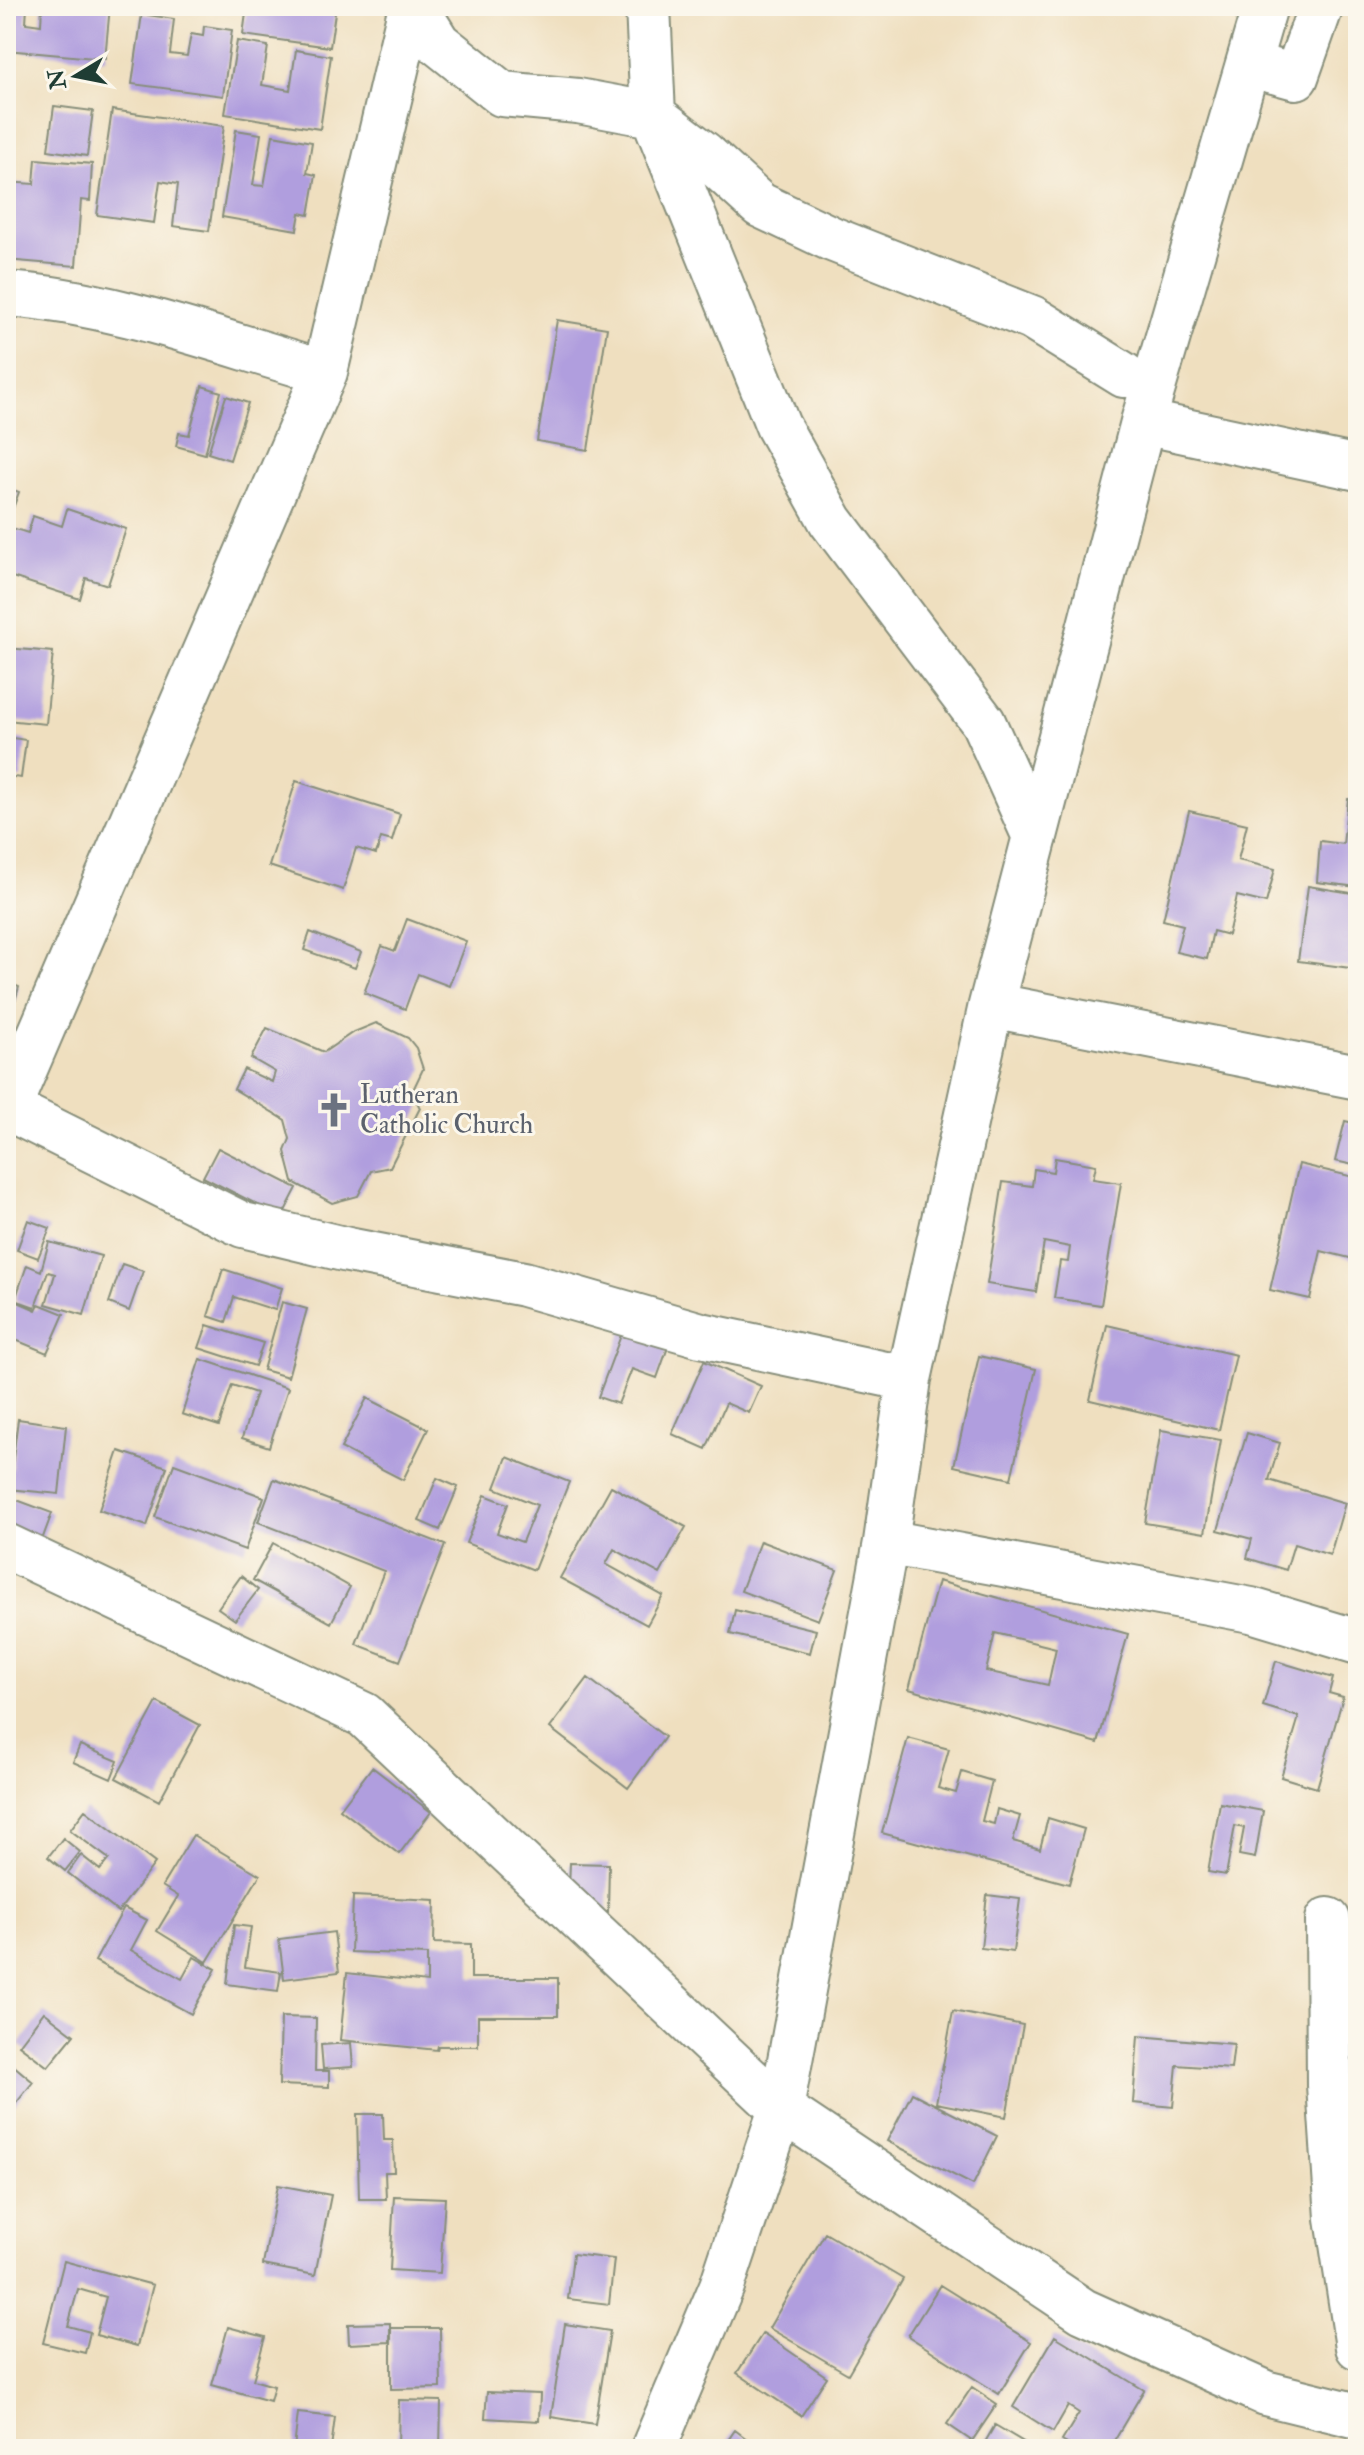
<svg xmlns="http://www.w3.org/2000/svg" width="1364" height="2455" font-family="'IM FELL Double Pica',serif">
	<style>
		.building { fill: #b09ede; fill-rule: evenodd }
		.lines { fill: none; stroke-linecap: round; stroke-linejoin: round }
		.minor-casing { stroke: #878e7a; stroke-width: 48 }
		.minor { stroke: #fff; stroke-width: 44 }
		.labels { text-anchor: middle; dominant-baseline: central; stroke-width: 6; stroke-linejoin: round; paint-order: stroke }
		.worship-label { font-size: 26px; fill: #5b616d; stroke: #fbf7ec; text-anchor: start }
	</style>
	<rect width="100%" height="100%" fill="#fbf7ec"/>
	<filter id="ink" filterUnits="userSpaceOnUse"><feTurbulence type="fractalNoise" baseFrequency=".0125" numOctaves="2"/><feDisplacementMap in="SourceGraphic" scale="16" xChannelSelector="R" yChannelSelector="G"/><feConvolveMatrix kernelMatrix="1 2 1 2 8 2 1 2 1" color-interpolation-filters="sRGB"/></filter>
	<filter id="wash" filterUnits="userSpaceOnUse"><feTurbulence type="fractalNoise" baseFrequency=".006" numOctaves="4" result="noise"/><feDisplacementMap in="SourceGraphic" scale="32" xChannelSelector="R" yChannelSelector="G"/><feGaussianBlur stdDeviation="1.8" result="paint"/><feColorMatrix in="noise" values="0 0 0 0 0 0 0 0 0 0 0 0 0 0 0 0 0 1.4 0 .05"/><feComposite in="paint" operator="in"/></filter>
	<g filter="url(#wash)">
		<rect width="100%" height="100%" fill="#efdfbf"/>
		<g id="blocks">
			<path class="building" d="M 6,6 L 27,6 L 26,23 L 41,25 L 42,6 L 110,6 L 105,59 L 6,50 Z
				M 247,6 L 336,6 L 330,47 L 243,35 Z
				M 142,14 L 174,19 L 170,54 L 187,56 L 191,34 L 203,36 L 204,26 L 232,30 L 223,96 L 132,84 Z
				M 237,41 L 268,46 L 262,85 L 290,90 L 296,50 L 331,56 L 320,129 L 225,114 Z
				M 54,106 L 93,111 L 87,156 L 48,150 Z
				M 112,110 L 224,126 L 209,231 L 173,226 L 178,184 L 160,181 L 154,223 L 97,215 Z
				M 236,130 L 261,134 L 253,185 L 264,186 L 273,135 L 312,142 L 307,173 L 316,175 L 309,215 L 300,213 L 297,230 L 222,217 Z
				M 36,159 L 92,164 L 90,201 L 81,200 L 76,266 L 6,260 L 6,182 L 34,184 Z
				M 557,320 L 607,328 L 588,450 L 537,441 Z
				M 202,386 L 221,392 L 205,454 L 176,446 L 179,433 L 189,435 Z
				M 226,396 L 248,403 L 230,460 L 208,453 Z
				M 6,487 L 19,492 L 6,527 Z
				M 67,509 L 126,529 L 108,585 L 86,578 L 80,599 L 6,575 L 6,549 L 12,528 L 28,533 L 33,516 L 62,526 Z
				M 6,648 L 53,652 L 46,724 L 6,720 Z
				M 6,737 L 26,740 L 21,778 L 6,776 Z
				M 296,781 L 400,814 L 392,841 L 381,838 L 376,854 L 356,848 L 343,890 L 269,866 Z
				M 1348,799 L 1358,800 L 1358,887 L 1317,882 L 1320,841 L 1343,844 Z
				M 1189,811 L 1247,824 L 1238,860 L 1275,869 L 1266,903 L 1237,896 L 1228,935 L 1213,931 L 1207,959 L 1176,952 L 1183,925 L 1163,920 Z
				M 1308,886 L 1358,894 L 1358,969 L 1298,961 Z
				M 407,919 L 466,941 L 449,986 L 418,974 L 405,1009 L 364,993 L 382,946 L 395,951 Z
				M 310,932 L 361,952 L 355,968 L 304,950 Z
				M 1356,979 L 1358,979 L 1358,1016 L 1351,1015 Z
				M 6,982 L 19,987 L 6,1031 Z
				M 376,1023 L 408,1038 L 416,1048 L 423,1069 L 412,1092 L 420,1108 L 390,1167 L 371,1171 L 358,1196 L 332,1203 L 293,1182 L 285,1151 L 290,1139 L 285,1120 L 234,1089 L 244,1069 L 272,1082 L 275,1072 L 251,1058 L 267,1028 L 324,1052 L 352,1033 Z
				M 1345,1121 L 1358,1124 L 1358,1166 L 1335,1161 Z
				M 218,1148 L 297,1188 L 282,1217 L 203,1177 Z
				M 1055,1158 L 1096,1165 L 1093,1179 L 1121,1183 L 1101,1305 L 1054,1298 L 1060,1261 L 1068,1262 L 1070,1247 L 1044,1242 L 1036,1292 L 987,1284 L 1003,1182 L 1032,1186 L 1034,1169 L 1053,1172 Z
				M 1299,1164 L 1358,1178 L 1358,1260 L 1321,1251 L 1310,1299 L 1270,1290 Z
				M 28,1220 L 50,1228 L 38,1258 L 17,1250 Z
				M 49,1242 L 101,1256 L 84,1315 L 46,1304 L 55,1274 L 48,1272 L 35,1307 L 15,1300 L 27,1265 L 41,1271 Z
				M 122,1264 L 143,1271 L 129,1311 L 109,1303 Z
				M 223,1269 L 282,1288 L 275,1310 L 234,1297 L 226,1322 L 208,1316 Z
				M 18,1302 L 36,1310 L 39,1304 L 64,1314 L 47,1353 L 6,1336 L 6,1319 Z
				M 282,1302 L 307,1309 L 288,1377 L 263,1370 Z
				M 207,1325 L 263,1343 L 255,1366 L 199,1348 Z
				M 1107,1325 L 1236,1355 L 1219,1430 L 1090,1400 Z
				M 623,1330 L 668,1347 L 657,1378 L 632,1369 L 618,1404 L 598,1397 Z
				M 979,1356 L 1036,1369 L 1011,1479 L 954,1466 Z
				M 200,1359 L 288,1388 L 269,1447 L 242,1438 L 256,1393 L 232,1385 L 219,1426 L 182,1414 Z
				M 704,1361 L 761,1386 L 749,1413 L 726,1403 L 706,1449 L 672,1434 Z
				M 367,1398 L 428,1429 L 403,1480 L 341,1448 Z
				M 18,1419 L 66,1426 L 59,1494 L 9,1489 Z
				M 1161,1430 L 1221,1440 L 1205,1533 L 1145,1523 Z
				M 1247,1433 L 1280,1443 L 1269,1480 L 1345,1503 L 1330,1555 L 1294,1544 L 1286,1570 L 1247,1558 L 1252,1539 L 1218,1530 Z
				M 119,1451 L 167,1467 L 147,1526 L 99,1510 Z
				M 507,1457 L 569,1482 L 534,1570 L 466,1543 L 485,1495 L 508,1504 L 497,1533 L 522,1542 L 537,1505 L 495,1488 Z
				M 174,1464 L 264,1497 L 245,1550 L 155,1517 Z
				M 437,1478 L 458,1487 L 440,1530 L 419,1521 Z
				M 274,1479 L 445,1545 L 400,1661 L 356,1644 L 384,1571 L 258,1522 Z
				M 611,1486 L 686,1527 L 660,1574 L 614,1549 L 606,1564 L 663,1596 L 647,1625 L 560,1578 Z
				M 6,1496 L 52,1513 L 42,1540 L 6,1527 Z
				M 760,1541 L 837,1570 L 818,1620 L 741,1591 Z
				M 273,1543 L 350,1587 L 331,1623 L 253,1580 Z
				M 241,1576 L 258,1590 L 235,1620 L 218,1608 Z
				M 938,1581 L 1128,1634 L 1098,1743 L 909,1689 ZM 995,1633 L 1056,1648 L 1048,1685 L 986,1671 Z
				M 735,1610 L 816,1630 L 810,1653 L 730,1634 Z
				M 1276,1661 L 1333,1678 L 1329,1693 L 1343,1697 L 1317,1788 L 1281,1777 L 1299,1717 L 1263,1706 Z
				M 588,1678 L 665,1737 L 628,1788 L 550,1728 Z
				M 157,1702 L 200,1725 L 159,1801 L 116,1778 Z
				M 908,1738 L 949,1749 L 938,1788 L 956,1793 L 962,1772 L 992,1781 L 982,1821 L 994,1824 L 997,1809 L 1020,1816 L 1013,1841 L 1040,1849 L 1048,1818 L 1084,1829 L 1069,1884 L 882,1833 Z
				M 80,1745 L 118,1761 L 111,1779 L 73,1762 Z
				M 372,1767 L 431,1812 L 399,1854 L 340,1809 Z
				M 1220,1803 L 1263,1811 L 1255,1858 L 1239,1855 L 1244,1828 L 1235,1826 L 1226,1875 L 1208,1872 Z
				M 85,1810 L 155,1863 L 118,1912 L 68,1873 L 81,1855 L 100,1870 L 109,1859 L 70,1830 Z
				M 193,1835 L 260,1875 L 207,1962 L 157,1931 L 178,1896 L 162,1886 Z
				M 63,1838 L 80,1852 L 65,1871 L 48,1857 Z
				M 570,1863 L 609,1864 L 608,1912 L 568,1911 Z
				M 987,1895 L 1020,1899 L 1013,1952 L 981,1948 Z
				M 353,1896 L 435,1900 L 434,1943 L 471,1944 L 471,1978 L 558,1978 L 558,2016 L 478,2016 L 478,2046 L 438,2046 L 437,2050 L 340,2040 L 347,1973 L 427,1982 L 427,1955 L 351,1952 Z
				M 124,1908 L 147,1920 L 131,1950 L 182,1979 L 194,1957 L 216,1969 L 191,2014 L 95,1961 Z
				M 234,1925 L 251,1927 L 245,1967 L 281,1972 L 278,1991 L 227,1984 Z
				M 334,1932 L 339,1972 L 284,1979 L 279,1939 Z
				M 953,2011 L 1023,2025 L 1006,2117 L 936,2103 Z
				M 44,2012 L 74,2035 L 48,2067 L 19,2045 Z
				M 281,2017 L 316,2018 L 315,2071 L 329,2071 L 329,2087 L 279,2085 Z
				M 1138,2036 L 1234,2044 L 1231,2069 L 1177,2065 L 1173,2107 L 1133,2103 Z
				M 351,2043 L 353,2067 L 323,2069 L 321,2045 Z
				M 6,2059 L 33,2082 L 6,2116 Z
				M 912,2093 L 997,2136 L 973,2185 L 887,2141 Z
				M 357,2114 L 383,2114 L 384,2140 L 393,2140 L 394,2172 L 385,2172 L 386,2199 L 359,2199 Z
				M 278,2185 L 331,2195 L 315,2275 L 263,2265 Z
				M 394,2196 L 445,2198 L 440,2273 L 390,2270 Z
				M 825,2233 L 903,2279 L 848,2374 L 769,2328 Z
				M 573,2254 L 614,2259 L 609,2304 L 568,2299 Z
				M 64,2261 L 153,2285 L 137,2346 L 96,2335 L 106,2297 L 78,2289 L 68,2326 L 90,2332 L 85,2353 L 43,2343 Z
				M 940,2285 L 1031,2342 L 999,2394 L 908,2336 Z
				M 390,2323 L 390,2342 L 349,2344 L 348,2324 Z
				M 565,2324 L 610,2331 L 595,2424 L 551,2417 Z
				M 228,2327 L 265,2337 L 253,2380 L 274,2386 L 270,2401 L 212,2385 Z
				M 391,2328 L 440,2328 L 441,2388 L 391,2389 Z
				M 763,2333 L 827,2377 L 801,2416 L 737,2373 Z
				M 1055,2336 L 1144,2390 L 1109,2449 L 1076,2449 L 1062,2441 L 1079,2413 L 1068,2406 L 1053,2432 L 1013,2407 Z
				M 972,2387 L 997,2404 L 972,2441 L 947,2424 Z
				M 487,2392 L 540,2394 L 539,2421 L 485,2418 Z
				M 399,2400 L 441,2401 L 440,2449 L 398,2449 Z
				M 298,2413 L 335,2417 L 331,2449 L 294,2449 Z
				M 995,2425 L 1025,2443 L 1022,2449 L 981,2449 Z
				M 735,2430 L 760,2449 L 722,2449 Z
				M 511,2444 L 547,2444 L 547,2449 L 511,2449 Z"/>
		</g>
	</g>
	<g filter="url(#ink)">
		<use href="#blocks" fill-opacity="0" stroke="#878e7a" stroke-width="2"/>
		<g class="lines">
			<g class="minor-casing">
				<path id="minor" d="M 415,6 L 438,43 L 502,94 L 578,101 L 653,115 L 704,154 L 760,205 L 832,239 L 1032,318 L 1124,375
					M 648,6 L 653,115 L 778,426 L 831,521 L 983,722 L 1035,837
					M 1248,64 L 1296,77 L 1321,6
					M 6,294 C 112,301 223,343 325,372
					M 1143,422 L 1358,468
					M 991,1005 L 1358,1077
					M 8,1108 L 243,1225 L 348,1250 L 524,1284 L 701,1335 L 909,1379
					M 6,1113 L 325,372 L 411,6
					M 886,1542 L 1251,1610 L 1358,1642
					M 6,1546 L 364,1715 L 781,2109 L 1083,2311 L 1265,2393 L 1358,2416
					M 1328,1920 L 1329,2085 L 1338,2218 L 1358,2347
					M 653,2449 L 722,2286 L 781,2109 L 886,1542 L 909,1379 L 991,1005 L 1143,422 L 1265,6"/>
			</g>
			<use href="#minor" class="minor"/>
		</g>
	</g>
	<defs>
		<g id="church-bare" transform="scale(2.76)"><path d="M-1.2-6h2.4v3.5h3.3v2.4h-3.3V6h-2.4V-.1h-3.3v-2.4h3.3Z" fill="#6b7280" stroke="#fbf7ec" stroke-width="2.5" paint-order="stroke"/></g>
	</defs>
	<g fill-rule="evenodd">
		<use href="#church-bare" x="334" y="1110"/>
	</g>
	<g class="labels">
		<g class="worship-label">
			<text x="360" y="1095">Lutheran<tspan x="360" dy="30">Catholic Church</tspan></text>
		</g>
	</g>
	<rect width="1364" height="2455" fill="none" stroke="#fbf7ec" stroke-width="32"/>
	<g transform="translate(76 76) rotate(260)" stroke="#fbf7ec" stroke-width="6" paint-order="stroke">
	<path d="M0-6L14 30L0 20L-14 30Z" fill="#1f3d34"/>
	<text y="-12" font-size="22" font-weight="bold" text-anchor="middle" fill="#1f3d34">N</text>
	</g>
</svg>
